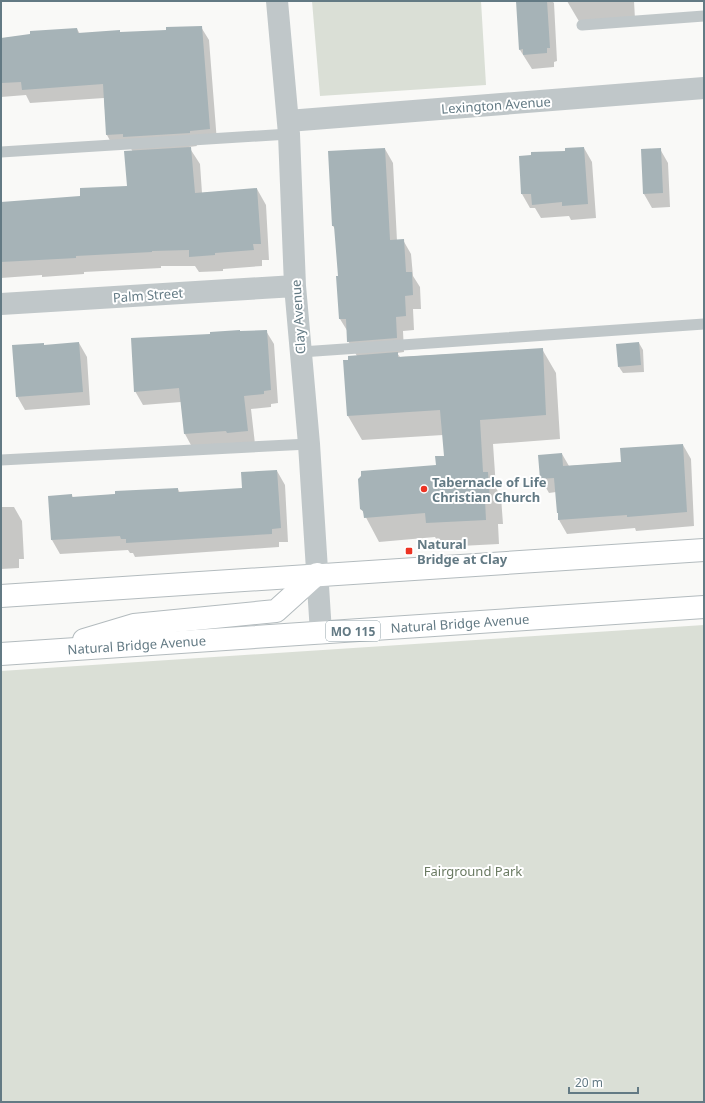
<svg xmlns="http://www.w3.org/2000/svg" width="705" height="1103" font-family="'Noto Sans',sans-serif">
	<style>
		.green { fill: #dadfd6 }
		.shadow { fill: #0003 }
		.building { fill: #a6b3b7 }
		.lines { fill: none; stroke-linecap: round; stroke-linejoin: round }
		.primary-casing { stroke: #b3bbbe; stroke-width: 24 }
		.service { stroke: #c0c7c9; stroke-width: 11 }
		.minor { stroke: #c0c7c9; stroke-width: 22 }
		.primary { stroke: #fff; stroke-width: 22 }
		.poi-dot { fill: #ed3323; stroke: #fff; stroke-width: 1.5 }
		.labels { text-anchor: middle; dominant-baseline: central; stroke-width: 4; stroke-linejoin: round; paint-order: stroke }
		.shield { fill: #fff; stroke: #92a2a9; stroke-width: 1 }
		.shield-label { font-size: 12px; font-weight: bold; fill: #637a84 }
		.street-label { font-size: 13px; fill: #637a84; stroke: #fff }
		.poi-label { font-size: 13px; font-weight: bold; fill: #637a84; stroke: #fff; text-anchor: start }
		.park-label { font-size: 13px; fill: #6a7a62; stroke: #fff }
	</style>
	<rect width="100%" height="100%" fill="#f9f9f7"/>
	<path class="green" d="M 312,1 L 481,1 L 486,85 L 320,96 Z
		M 704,625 L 704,1102 L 1,1102 L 1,671 Z"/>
	<path class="shadow" d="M 517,1 L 552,1 L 554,3 L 557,61 L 554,62 L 554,67 L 532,69 L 520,50 Z
		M 567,1 L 634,1 L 635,19 L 580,23 Z
		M 201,27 L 209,40 L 217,142 L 196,144 L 197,146 L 189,147 L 200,164 L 202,193 L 257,189 L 266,205 L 269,260 L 262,260 L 262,266 L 223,269 L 223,271 L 199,272 L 195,266 L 161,266 L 161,268 L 84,272 L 84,274 L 42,277 L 42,275 L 1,278 L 1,204 L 82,197 L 128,187 L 133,152 L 130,147 L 114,148 L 107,135 L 104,98 L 30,103 L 26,95 L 1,97 L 1,41 L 5,38 L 77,29 L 80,34 L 119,31 L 121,33 L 167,31 Z
		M 584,148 L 592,162 L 596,218 L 571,220 L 569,216 L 541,218 L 535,208 L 530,208 L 522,194 L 566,152 Z
		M 385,149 L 393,163 L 397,241 L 403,240 L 411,254 L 413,276 L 420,287 L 421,309 L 413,309 L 414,330 L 403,331 L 404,352 L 397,353 L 400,357 L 542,349 L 556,373 L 560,439 L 493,444 L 496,488 L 501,497 L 503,524 L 498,524 L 499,544 L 441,547 L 435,537 L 379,542 L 361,508 L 437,466 L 445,457 L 443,435 L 362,440 L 348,416 L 349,361 L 357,356 L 348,341 L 348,332 L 340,319 L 339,277 L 335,229 L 333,226 Z
		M 660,149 L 668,163 L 670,207 L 652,208 L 644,194 Z
		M 266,331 L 274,344 L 278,403 L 271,404 L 271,407 L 251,409 L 255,444 L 192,447 L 185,434 L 181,402 L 143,405 L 135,391 Z
		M 79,343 L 87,357 L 90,405 L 25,410 L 17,396 L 44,346 Z
		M 639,343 L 643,350 L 644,372 L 623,373 L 619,367 Z
		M 683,445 L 691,459 L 694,526 L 636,531 L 635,528 L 567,534 L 559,520 L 556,492 L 549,493 L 541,479 L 562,454 L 569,466 L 622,462 Z
		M 277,471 L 285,485 L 288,542 L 279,542 L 279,547 L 135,557 L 133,553 L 130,553 L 128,550 L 60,554 L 52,540 L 72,495 L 73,498 L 178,489 L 180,493 L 243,489 Z
		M 1,507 L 14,507 L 22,521 L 24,559 L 19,559 L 19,568 L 1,569 Z"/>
	<path class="building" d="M 516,1 L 547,1 L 550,48 L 547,48 L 547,53 L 523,55 L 523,49 L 519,50 Z
		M 202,26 L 210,129 L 190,131 L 190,133 L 123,137 L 123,134 L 106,135 L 103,84 L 22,90 L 21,82 L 2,83 L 1,38 L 30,34 L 30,31 L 77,28 L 78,33 L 120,30 L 120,32 L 166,30 L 166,27 Z
		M 191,147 L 195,193 L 257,188 L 261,244 L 253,244 L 254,250 L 215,253 L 215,255 L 189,257 L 189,250 L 152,251 L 152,252 L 76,256 L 76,258 L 1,262 L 1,202 L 80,196 L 80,188 L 127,186 L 124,151 Z
		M 584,147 L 588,204 L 562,206 L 562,202 L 532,205 L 531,194 L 521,194 L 519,156 L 531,155 L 531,152 L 565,151 L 565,148 Z
		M 385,148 L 390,240 L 404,239 L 406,272 L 412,272 L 413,295 L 405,296 L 406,316 L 396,317 L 397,338 L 347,342 L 346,319 L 339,319 L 336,276 L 338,276 L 334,226 L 332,226 L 328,151 Z
		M 661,148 L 663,193 L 643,194 L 641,149 Z
		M 240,330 L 240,331 L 267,330 L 271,390 L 264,391 L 264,394 L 244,396 L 248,431 L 227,433 L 226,431 L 184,434 L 179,388 L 134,392 L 131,338 L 210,334 L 210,332 Z
		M 79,342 L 83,392 L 16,397 L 12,345 L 44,343 L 44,345 Z
		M 639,342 L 641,365 L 618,367 L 616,344 Z
		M 543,348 L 546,415 L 480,420 L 483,472 L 488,472 L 490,500 L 485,500 L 486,520 L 426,523 L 425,513 L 364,518 L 363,511 L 360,509 L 358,479 L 361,476 L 361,471 L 436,465 L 435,456 L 444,456 L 440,410 L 347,416 L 343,360 L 348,360 L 348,356 L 398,352 L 398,357 Z
		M 683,444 L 687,512 L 627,517 L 627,515 L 558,520 L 558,513 L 557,513 L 554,478 L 540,479 L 538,455 L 562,453 L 563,466 L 621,462 L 620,448 Z
		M 277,470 L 281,528 L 272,529 L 272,534 L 126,543 L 126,539 L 121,539 L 120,536 L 51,540 L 48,496 L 72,494 L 72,497 L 115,494 L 115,491 L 178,488 L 178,492 L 242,488 L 241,472 Z"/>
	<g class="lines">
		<g class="primary-casing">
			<g id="primary">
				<path d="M 1,596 L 704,550"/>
				<path d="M 84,640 L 134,625 L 276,611 L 317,574"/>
				<path id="s1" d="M 1,654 L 704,607"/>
			</g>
		</g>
		<path class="service" d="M 582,25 L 704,16
			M 1,152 L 289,134
			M 301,352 L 704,324
			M 1,460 L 309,444"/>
		<path class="minor" d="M 277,1 L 289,134 L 295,286 L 309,444 L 321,633
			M 288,121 L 704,88
			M 1,304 L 295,286"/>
		<use href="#primary" class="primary"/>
	</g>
	<g class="poi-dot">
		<circle cx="424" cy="489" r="4"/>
		<rect x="405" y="547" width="8" height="8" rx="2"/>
	</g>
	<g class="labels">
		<rect class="shield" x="326" y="621" width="54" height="20" rx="3"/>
		<g class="shield-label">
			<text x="353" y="631">MO 115</text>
		</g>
		<g class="street-label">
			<text transform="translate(496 105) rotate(-4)">Lexington Avenue</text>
			<text transform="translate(148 295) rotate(-4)">Palm Street</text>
			<text transform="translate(298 317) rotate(-94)">Clay Avenue</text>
			<text stroke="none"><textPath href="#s1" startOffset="460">Natural Bridge Avenue</textPath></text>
			<text stroke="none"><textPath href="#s1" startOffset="136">Natural Bridge Avenue</textPath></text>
		</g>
		<g class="poi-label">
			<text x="432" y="482">Tabernacle of Life<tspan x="432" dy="15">Christian Church</tspan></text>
			<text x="417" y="544">Natural<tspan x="417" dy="15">Bridge at Clay</tspan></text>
		</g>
		<g class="park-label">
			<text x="473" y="871">Fairground Park</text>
		</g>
	</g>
	<rect width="705" height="1103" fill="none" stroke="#637a84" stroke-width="4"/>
	<path d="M569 1087v6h69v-6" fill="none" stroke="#637a84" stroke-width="2"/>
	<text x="575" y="1087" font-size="12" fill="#637a84" stroke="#ffffff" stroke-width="3" paint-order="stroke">20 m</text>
</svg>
